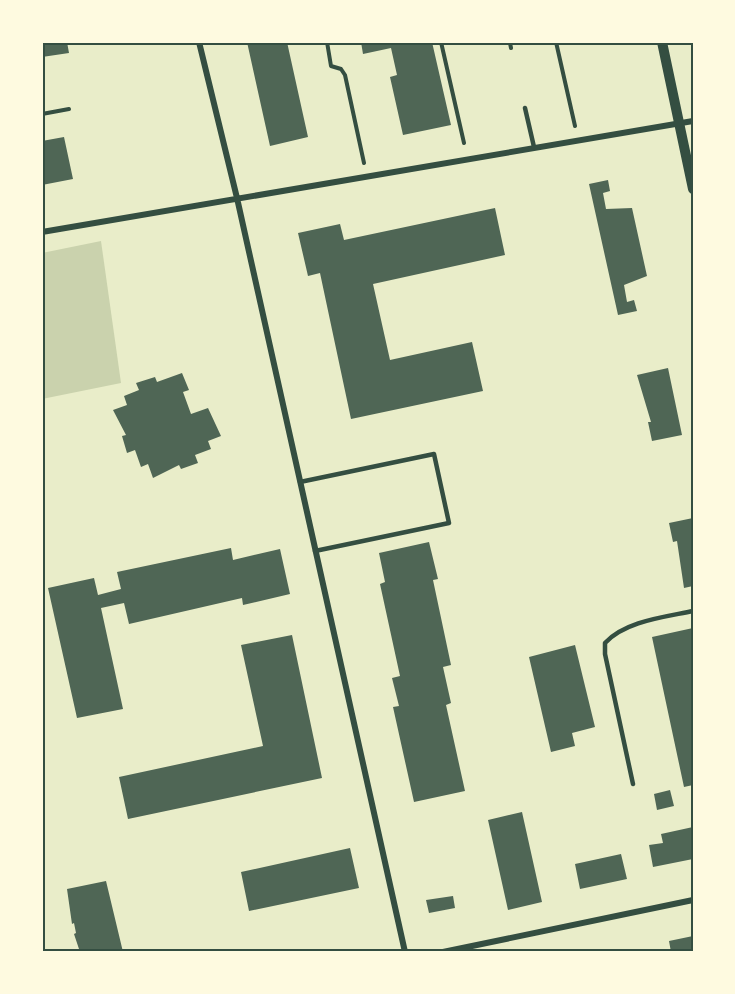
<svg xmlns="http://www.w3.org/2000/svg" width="735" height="994" font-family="Overpass,sans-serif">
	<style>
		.green { fill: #cad2ad }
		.building { fill: #4f6655 }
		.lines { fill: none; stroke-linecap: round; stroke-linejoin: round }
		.path { stroke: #344e41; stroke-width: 4 }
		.service { stroke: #344e41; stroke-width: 4.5 }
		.minor { stroke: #344e41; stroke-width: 6 }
		.tertiary { stroke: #344e41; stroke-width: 10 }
		.neatline { fill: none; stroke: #344e41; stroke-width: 2 }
	</style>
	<rect width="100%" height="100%" fill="#e9edc9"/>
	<path class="green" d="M 101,241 L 121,383 L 42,399 L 42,253 Z"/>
	<path class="building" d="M 42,42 L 67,42 L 69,53 L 42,57 Z
		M 247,42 L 287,42 L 308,137 L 270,146 Z
		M 361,42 L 432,42 L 451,125 L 403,135 L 390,77 L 397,75 L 391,48 L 363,54 Z
		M 64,137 L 73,179 L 42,185 L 42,141 Z
		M 608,180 L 610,191 L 603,193 L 606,209 L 632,208 L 647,276 L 624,285 L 627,302 L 634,300 L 637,311 L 618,315 L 589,184 Z
		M 495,208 L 505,255 L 373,284 L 390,360 L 472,342 L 483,391 L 351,419 L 320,273 L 308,276 L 298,233 L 340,224 L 344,240 Z
		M 668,368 L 682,435 L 652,441 L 648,422 L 651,422 L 637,375 Z
		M 182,373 L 189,390 L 183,392 L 191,414 L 208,408 L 221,436 L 208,441 L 211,449 L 195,455 L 198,463 L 181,469 L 179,465 L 153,478 L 148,464 L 141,467 L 135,450 L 127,453 L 122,436 L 126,435 L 113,410 L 127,405 L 124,396 L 139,390 L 136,383 L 155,377 L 157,382 Z
		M 693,518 L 693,586 L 684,588 L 677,541 L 673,542 L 669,523 Z
		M 429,542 L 438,579 L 433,580 L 451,665 L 443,667 L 451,703 L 446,705 L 465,791 L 414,802 L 393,707 L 399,706 L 392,678 L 400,676 L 380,584 L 385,582 L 379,553 Z
		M 231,548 L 233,560 L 280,549 L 290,594 L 243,605 L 242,598 L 129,624 L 124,603 L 101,608 L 123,709 L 77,718 L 48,588 L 94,578 L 98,595 L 121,589 L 117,572 Z
		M 693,628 L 693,785 L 684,787 L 652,637 Z
		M 292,635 L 322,778 L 128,819 L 119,777 L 263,746 L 241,645 Z
		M 575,645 L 595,727 L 572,733 L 575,746 L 551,752 L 529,657 Z
		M 670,790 L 674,806 L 657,810 L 654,794 Z
		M 522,812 L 542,902 L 508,910 L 488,820 Z
		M 693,827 L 693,859 L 653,867 L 649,845 L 663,843 L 661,834 Z
		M 350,848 L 359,888 L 249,911 L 241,872 Z
		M 621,854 L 627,879 L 580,889 L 575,864 Z
		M 106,881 L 123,952 L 80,952 L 74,934 L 76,933 L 74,923 L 72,924 L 67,889 Z
		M 453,896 L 455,908 L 429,913 L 426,900 Z
		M 693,936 L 693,952 L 671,952 L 669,941 Z"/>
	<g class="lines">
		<path class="path" d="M 327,42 L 331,66 L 341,69 L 345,75 L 364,163
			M 441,42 L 464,143
			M 556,42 L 575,126
			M 511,48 L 510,43 L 514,42
			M 42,114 L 69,109"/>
		<path class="service" d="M 525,108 L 534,147
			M 300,482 L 434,454 L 449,523 L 315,551
			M 633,784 L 605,654 L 605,643 C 625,621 665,617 693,611"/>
		<path class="minor" d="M 199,42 L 237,198 L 405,952
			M 42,232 L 693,121
			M 443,952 L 693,900"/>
		<path class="tertiary" d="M 662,42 L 693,189"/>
	</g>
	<rect width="735" height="994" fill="none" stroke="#fefae0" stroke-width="87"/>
	<rect x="44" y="44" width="648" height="906" class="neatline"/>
</svg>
